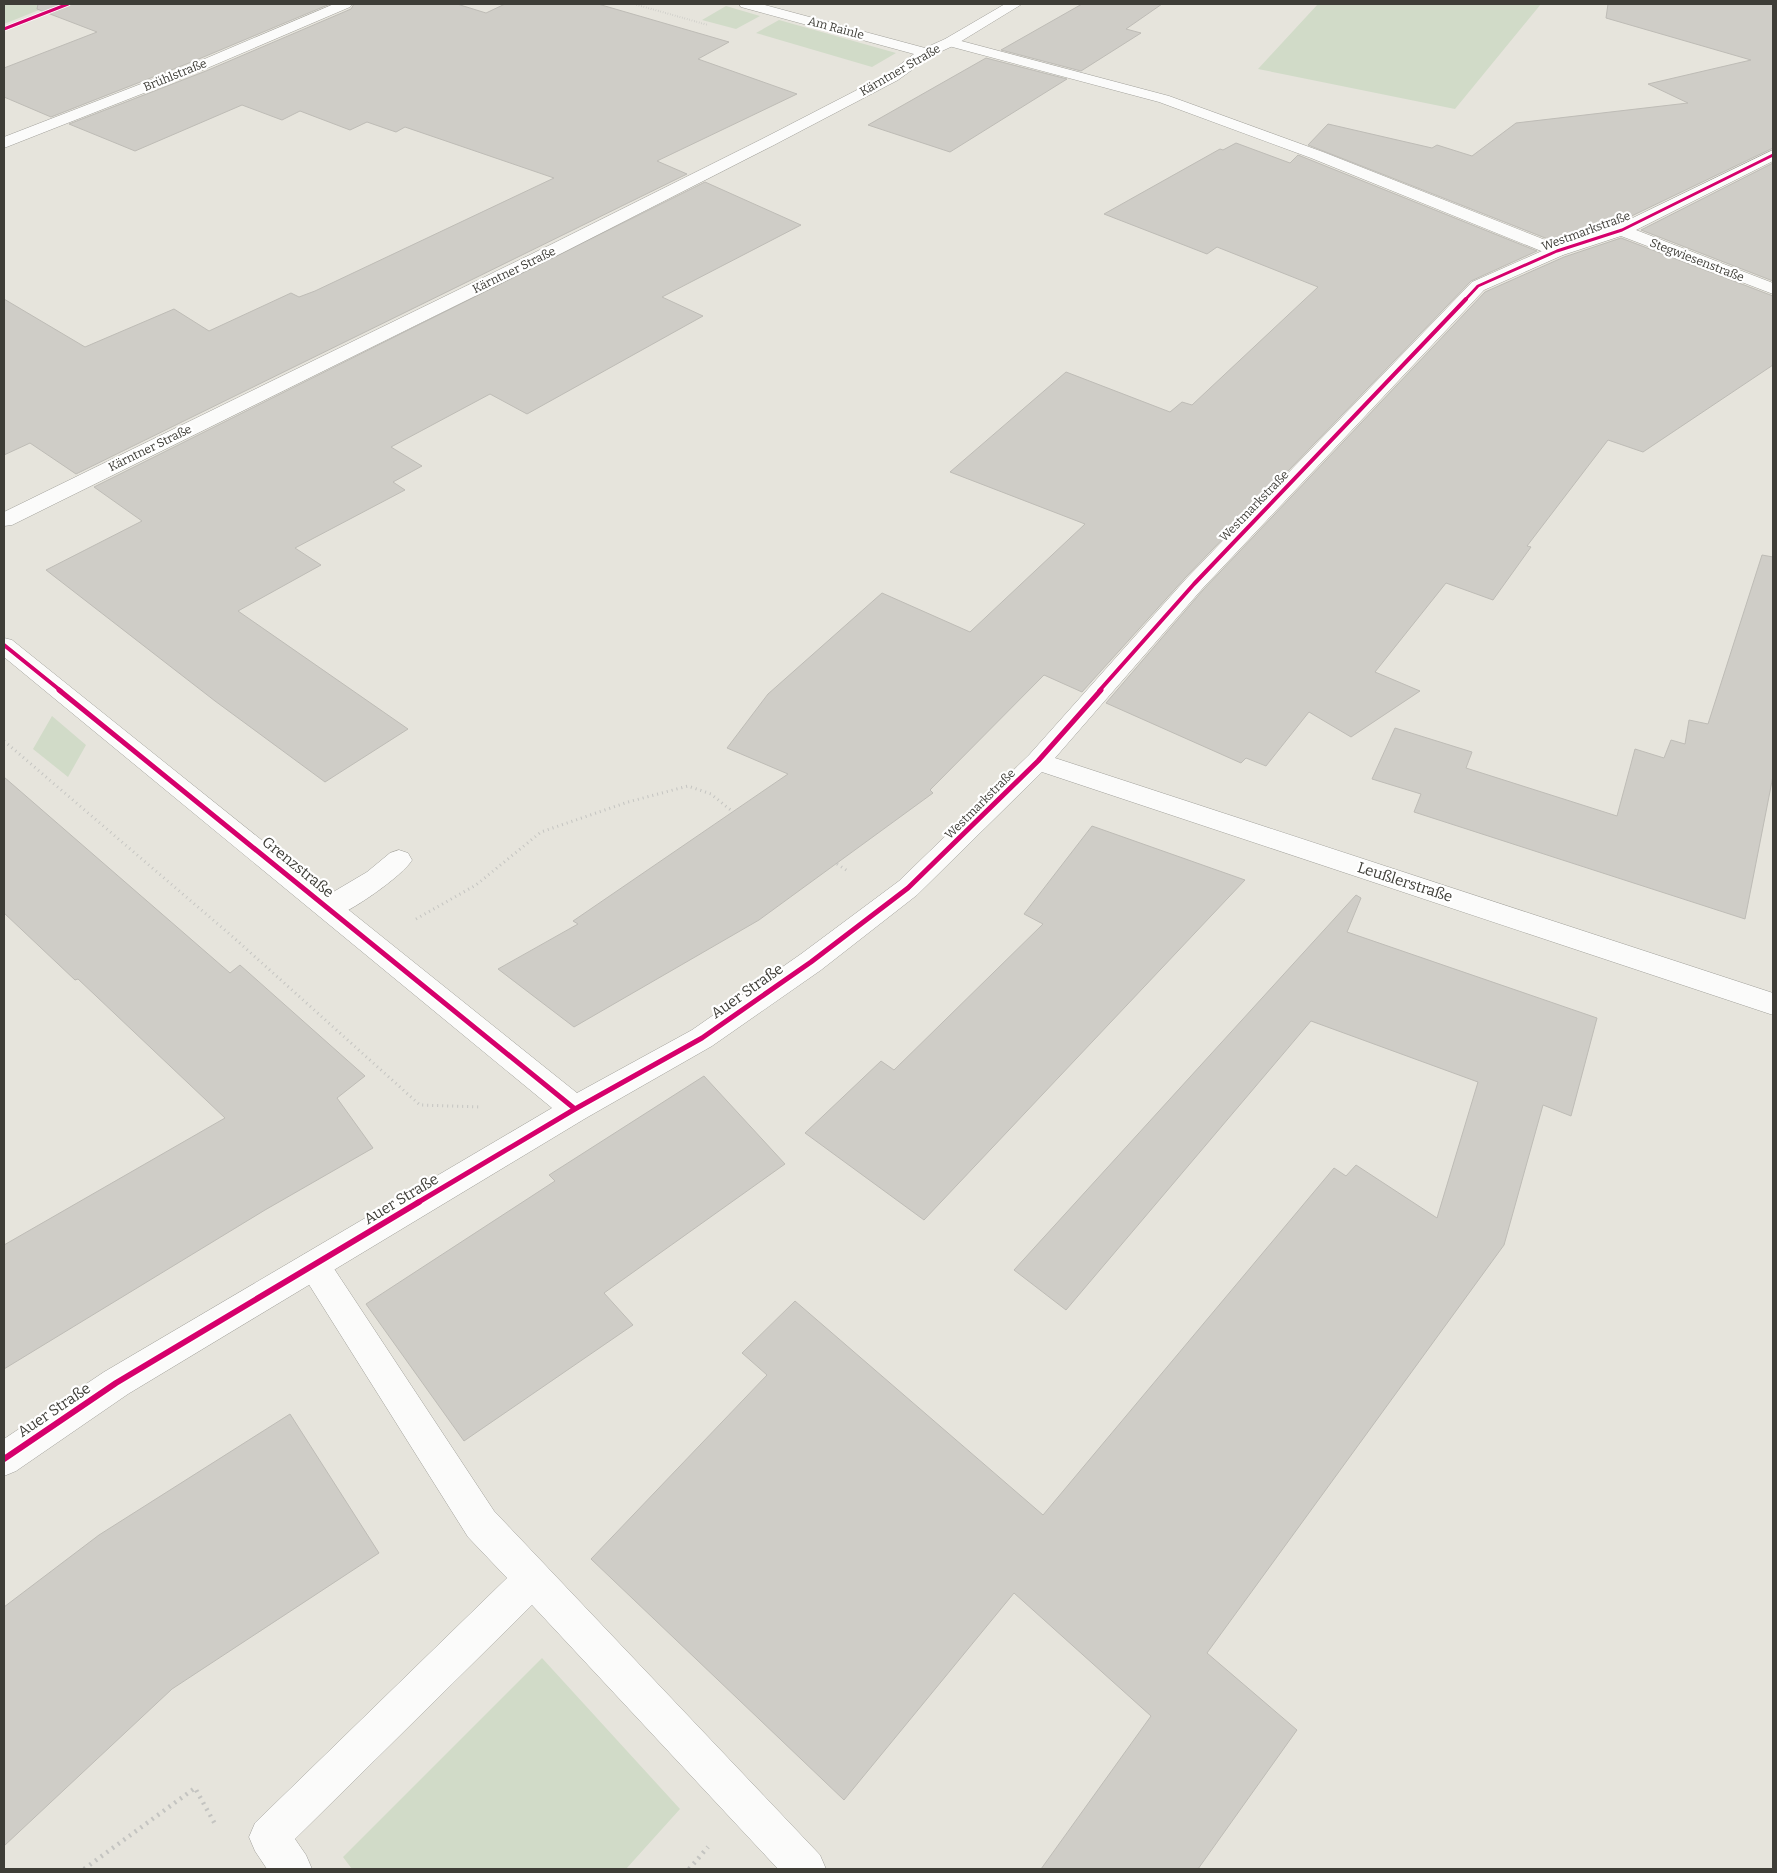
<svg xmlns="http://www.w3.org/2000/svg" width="1777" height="1873" font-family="Bitter,serif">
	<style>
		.green { fill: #d1dbc8 }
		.building { fill: #cfcdc7; stroke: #bebcb6 }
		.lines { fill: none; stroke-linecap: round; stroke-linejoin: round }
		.service-casing { stroke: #a1a09a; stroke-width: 1 }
		.minor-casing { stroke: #a1a09a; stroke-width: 1 }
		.tertiary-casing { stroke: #a1a09a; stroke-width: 1 }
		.path-far2 { stroke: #c4c4c1; stroke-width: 2; stroke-dasharray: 0.5 2; stroke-linecap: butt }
		.path-far1 { stroke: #c4c4c1; stroke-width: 3; stroke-dasharray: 1 4; stroke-linecap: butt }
		.path { stroke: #c4c4c1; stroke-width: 4.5; stroke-dasharray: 2 5; stroke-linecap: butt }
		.service { fill: #fbfbfa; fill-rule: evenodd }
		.minor { fill: #fbfbfa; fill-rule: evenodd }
		.tertiary { fill: #fbfbfa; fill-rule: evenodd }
		.cycleway-far3-casing { stroke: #fff; stroke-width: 5 }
		.cycleway-far2-casing { stroke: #fff; stroke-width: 6 }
		.cycleway-far1-casing { stroke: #fff; stroke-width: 8 }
		.cycleway-casing { stroke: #fff; stroke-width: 9 }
		.cycleway-far3 { stroke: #d6006c; stroke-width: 3 }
		.cycleway-far2 { stroke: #d6006c; stroke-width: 4 }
		.cycleway-far1 { stroke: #d6006c; stroke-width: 5 }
		.cycleway { stroke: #d6006c; stroke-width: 6 }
		.labels { text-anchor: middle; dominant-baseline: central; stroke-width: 4.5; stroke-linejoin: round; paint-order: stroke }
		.far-street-label { font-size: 12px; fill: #3e3d37; stroke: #fff }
		.street-label { font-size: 15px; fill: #3e3d37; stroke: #fff }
	</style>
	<rect width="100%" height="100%" fill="#e6e4dc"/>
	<path class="green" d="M 4,4 L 54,4 L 4,24 Z
		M 1318,4 L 1541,4 L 1455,109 L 1258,69 Z
		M 726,6 L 760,16 L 736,29 L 702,20 Z
		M 779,20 L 896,53 L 872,67 L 756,33 Z
		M 52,716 L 86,745 L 68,777 L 33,749 Z
		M 542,1658 L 680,1809 L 626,1869 L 352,1869 L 343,1857 Z"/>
	<path class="building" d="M 38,4 L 330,4 L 194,61 L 51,117 L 4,97 L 4,68 L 97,32 L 37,9 Z
		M 354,4 L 457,4 L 486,13 L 505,4 L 598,4 L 729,42 L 698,59 L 797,94 L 657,161 L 687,174 L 76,474 L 30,443 L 4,455 L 4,299 L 85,347 L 174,309 L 209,331 L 291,293 L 299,297 L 315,291 L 554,178 L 405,127 L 396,132 L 367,122 L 350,130 L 300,111 L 282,120 L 242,105 L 135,151 L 69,124 L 206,71 L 351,9 Z
		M 1082,4 L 1162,4 L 1126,29 L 1141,33 L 1081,71 L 1001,50 Z
		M 1608,4 L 1773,4 L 1773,148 L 1615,224 L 1558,243 L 1308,145 L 1328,124 L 1432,148 L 1437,145 L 1472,156 L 1516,123 L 1688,103 L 1648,84 L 1751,60 L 1606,18 Z
		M 986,58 L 1067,79 L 950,152 L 868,125 Z
		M 1236,143 L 1290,163 L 1298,155 L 1537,251 L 1471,281 L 1185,578 L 1082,692 L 1044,675 L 930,790 L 933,793 L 759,920 L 574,1027 L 498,969 L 578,924 L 573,921 L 788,774 L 727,748 L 768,694 L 882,593 L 970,632 L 1085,524 L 950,472 L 1066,372 L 1170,412 L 1182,402 L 1192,405 L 1318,287 L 1217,247 L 1207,254 L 1104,214 L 1220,149 L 1223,150 Z
		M 1773,163 L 1773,281 L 1641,230 Z
		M 705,182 L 801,225 L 662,297 L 703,316 L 527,414 L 490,394 L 391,447 L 422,466 L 393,482 L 405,490 L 295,548 L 321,565 L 238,611 L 408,729 L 325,782 L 215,701 L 46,570 L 142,521 L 94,487 Z
		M 1621,238 L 1773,296 L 1773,365 L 1643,452 L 1608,440 L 1527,546 L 1531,547 L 1493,600 L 1446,583 L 1375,672 L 1420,691 L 1351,737 L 1309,712 L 1266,766 L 1246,758 L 1241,763 L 1106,703 L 1203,590 L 1485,292 L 1564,257 Z
		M 1762,555 L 1773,557 L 1773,776 L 1745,919 L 1414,812 L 1421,794 L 1372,779 L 1395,728 L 1472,752 L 1466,768 L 1617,816 L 1635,749 L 1664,758 L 1671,740 L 1685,744 L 1689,720 L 1708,724 Z
		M 4,777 L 230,973 L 240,965 L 365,1076 L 337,1098 L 373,1148 L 265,1210 L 4,1369 L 4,1245 L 225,1118 L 78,979 L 75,980 L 4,913 Z
		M 1092,826 L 1245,880 L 924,1220 L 805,1133 L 881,1061 L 894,1070 L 1043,924 L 1024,914 Z
		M 1356,895 L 1361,898 L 1347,932 L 1597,1018 L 1571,1116 L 1543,1105 L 1504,1245 L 1207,1653 L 1297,1730 L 1198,1869 L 1041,1869 L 1151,1716 L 1014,1593 L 844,1800 L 591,1559 L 767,1375 L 742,1353 L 795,1301 L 1043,1515 L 1334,1168 L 1346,1176 L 1356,1165 L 1437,1218 L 1478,1082 L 1311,1021 L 1066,1310 L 1014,1270 Z
		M 704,1076 L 785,1164 L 604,1293 L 633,1325 L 464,1441 L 366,1304 L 555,1181 L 549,1175 Z
		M 290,1414 L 379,1553 L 172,1689 L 4,1846 L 4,1607 L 99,1535 Z"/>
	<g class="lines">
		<g class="service-casing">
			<path id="service" d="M 950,38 L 1169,96 L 1323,152 L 1563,247 L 1566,251 L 1563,255 L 1557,256 L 1551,255 L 1311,158 L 1159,102 L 945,45 L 943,42 L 945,39 Z
				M 399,850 L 408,853 L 412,860 C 404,875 347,915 330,918 C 326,918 322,916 318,915 L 314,908 L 318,901 L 367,872 L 390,853 Z
				M 314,1251 L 325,1255 L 494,1511 L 820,1855 L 826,1869 L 778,1869 L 532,1605 L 295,1839 L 306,1855 L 312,1869 L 267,1869 L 255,1851 L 249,1837 L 255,1823 L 507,1578 L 468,1537 L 303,1275 L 298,1265 L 303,1255 Z"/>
		</g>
		<g class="minor-casing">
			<path id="minor" d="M 739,4 L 761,4 L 925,48 L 945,39 L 1005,4 L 1022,4 L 955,45 L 931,56 L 898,80 L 774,145 L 562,253 L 12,525 L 4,526 L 4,512 L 550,245 L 762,139 L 888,74 L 914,54 L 741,7 Z
				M 1773,150 L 1773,161 L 1636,230 L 1773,283 L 1773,294 L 1621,236 L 1563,255 L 1484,290 L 1202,589 L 1055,758 L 1773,993 L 1773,1015 L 1042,772 L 917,895 L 821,970 L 712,1046 L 586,1118 L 128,1394 L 16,1471 L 4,1476 L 4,1439 L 104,1372 L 552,1108 L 4,657 L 4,638 L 12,640 L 577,1093 L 692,1030 L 801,954 L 899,881 L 1029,755 L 1186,579 L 1472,282 L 1551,247 L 1616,226 Z"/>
		</g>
		<g class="tertiary-casing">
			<path id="tertiary" d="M 334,4 L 352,4 L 350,7 L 205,69 L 4,148 L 4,137 L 195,63 Z"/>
		</g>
		<path class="path-far2" d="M 634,4 L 708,25"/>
		<path class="path-far1" d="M 4,741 L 233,937 L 420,1105 L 482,1107
			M 837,864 L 849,872
			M 416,919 L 476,885 L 541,832 L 628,802 L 688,786 L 711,794 L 733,812"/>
		<path class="path" d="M 84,1869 L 195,1788 L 215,1824
			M 689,1869 L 708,1847"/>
		<use href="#service" class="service"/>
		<use href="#minor" class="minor"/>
		<use href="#tertiary" class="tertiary"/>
		<g class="cycleway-far3-casing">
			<path id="cycleway-far3" d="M 4,29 L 68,4
				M 1465,300 L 1478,286 L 1557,251 L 1622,230 L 1773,155"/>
		</g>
		<g class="cycleway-far2-casing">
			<path id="cycleway-far2" d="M 4,645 L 61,691
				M 1099,691 L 1194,584 L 1466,299"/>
		</g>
		<g class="cycleway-far1-casing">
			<path id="cycleway-far1" d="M 59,690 L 575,1109
				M 417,1203 L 575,1109 L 702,1038 L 811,962 L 908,888 L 1038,761 L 1101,690"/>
		</g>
		<g class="cycleway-casing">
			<path id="cycleway" d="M 4,1459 L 116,1383 L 419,1202"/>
		</g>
		<use href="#cycleway-far3" class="cycleway-far3"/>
		<use href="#cycleway-far2" class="cycleway-far2"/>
		<use href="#cycleway-far1" class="cycleway-far1"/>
		<use href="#cycleway" class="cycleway"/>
	</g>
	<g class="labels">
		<g class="far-street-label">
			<text transform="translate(836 28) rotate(15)">Am Rainle</text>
			<text transform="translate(900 70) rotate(-30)">Kärntner Straße</text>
			<text transform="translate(175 75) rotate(-22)">Brühlstraße</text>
			<text transform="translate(1586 231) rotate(-20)">Westmarkstraße</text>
			<text transform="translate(1697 260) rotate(21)">Stegwiesenstraße</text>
			<text transform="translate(514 270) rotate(-26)">Kärntner Straße</text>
			<text transform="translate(150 448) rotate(-26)">Kärntner Straße</text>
			<text transform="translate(1254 506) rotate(-46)">Westmarkstraße</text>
			<text transform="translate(980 804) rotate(-45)">Westmarkstraße</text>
		</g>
		<g class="street-label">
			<text transform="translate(298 867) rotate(39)">Grenzstraße</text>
			<text transform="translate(1405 882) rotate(18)">Leußlerstraße</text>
			<text transform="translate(747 991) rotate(-35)">Auer Straße</text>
			<text transform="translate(401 1199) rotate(-31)">Auer Straße</text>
			<text transform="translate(54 1410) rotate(-34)">Auer Straße</text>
		</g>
	</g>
	<rect width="1777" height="1873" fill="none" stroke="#3e3d37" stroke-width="10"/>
</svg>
